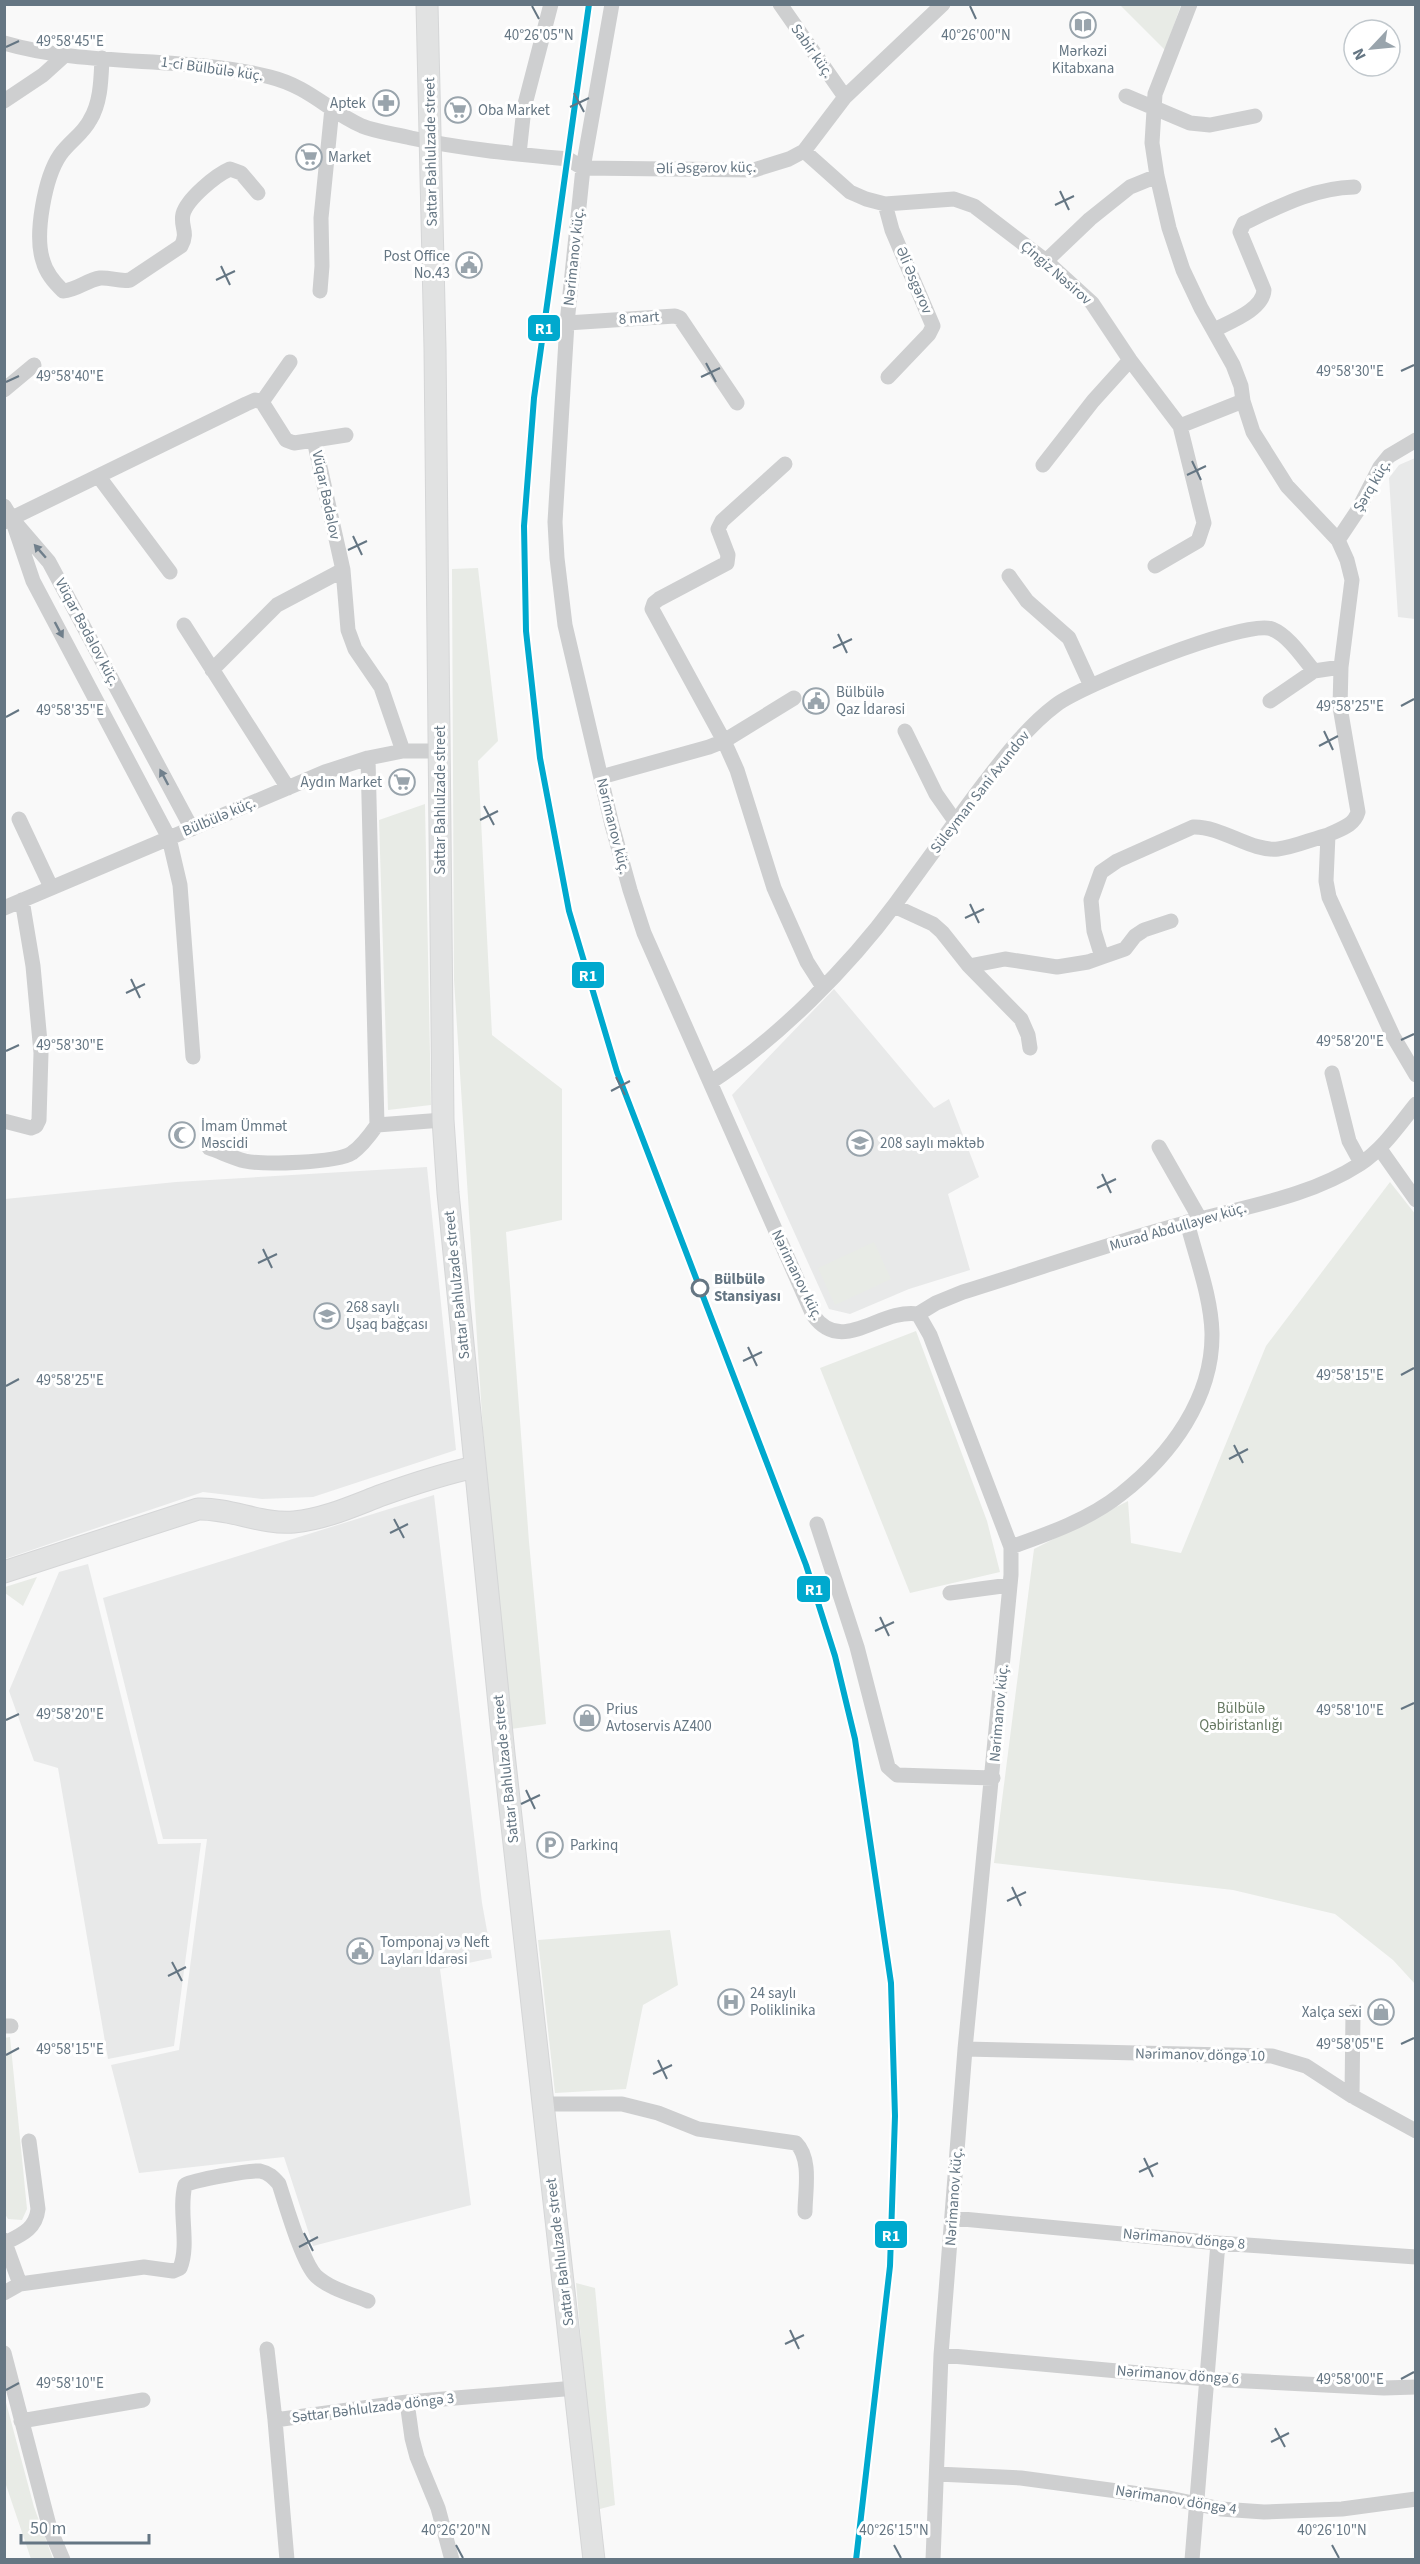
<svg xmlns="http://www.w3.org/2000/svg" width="1420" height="2564" font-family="'Source Sans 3',sans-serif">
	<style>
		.built { fill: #e8e9e9 }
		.green { fill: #e8ebe6 }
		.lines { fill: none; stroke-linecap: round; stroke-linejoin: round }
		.secondary-casing { stroke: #d5d6d7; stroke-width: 23 }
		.street { stroke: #cecfd0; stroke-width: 15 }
		.secondary { stroke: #e1e2e2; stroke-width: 21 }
		.rail-1-casing { stroke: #fff; stroke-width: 10 }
		.rail-1 { stroke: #00a9ce; stroke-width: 6 }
		.oneway { fill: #707f8b }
		.ticks { fill: none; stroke: #657683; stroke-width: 2 }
		.stop-dot { fill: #fff; stroke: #657683; stroke-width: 3 }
		.labels { text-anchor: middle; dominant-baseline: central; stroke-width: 6; stroke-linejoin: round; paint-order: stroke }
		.street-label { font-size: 15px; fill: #657683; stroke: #fff }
		.poi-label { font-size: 15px; fill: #657683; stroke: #fff; text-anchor: start }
		.stop-label { font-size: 15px; font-weight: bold; fill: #657683; stroke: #fff; text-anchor: start }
		.park-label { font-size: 15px; fill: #687a64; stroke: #fff }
		.ticks-label { font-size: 15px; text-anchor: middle; fill: #657683; stroke: #fff; stroke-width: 6; stroke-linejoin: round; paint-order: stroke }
		.line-badge { stroke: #fff; stroke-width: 2 }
		.badge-label { font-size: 16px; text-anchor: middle; font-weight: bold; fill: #fff }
	</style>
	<rect width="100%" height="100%" fill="#f9f9f9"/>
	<path class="built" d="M 1415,458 L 1415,619 L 1398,617 L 1389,478 L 1399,465 Z
		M 834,989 L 934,1108 L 949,1099 L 979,1177 L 948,1194 L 970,1270 L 909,1289 L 850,1314 L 829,1309 L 732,1095 Z
		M 427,1167 L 456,1450 L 313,1497 L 262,1499 L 203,1492 L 5,1559 L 5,1199 L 176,1182 Z
		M 434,1495 L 482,1903 L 492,1958 L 440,1969 L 471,2205 L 313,2246 L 284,2157 L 139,2173 L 111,2065 L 179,2050 L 207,1839 L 163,1839 L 103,1598 Z
		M 88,1564 L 158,1844 L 201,1843 L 174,2046 L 108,2059 L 58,1768 L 34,1761 L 9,1691 L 59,1572 Z"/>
	<path class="green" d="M 1120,5 L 1181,5 L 1165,50 Z
		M 478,568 L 498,741 L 478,761 L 492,1035 L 562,1089 L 562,1220 L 506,1232 L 529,1542 L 546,1724 L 511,1729 L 483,1431 L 454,980 L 452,569 Z
		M 425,804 L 431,1105 L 388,1110 L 379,820 Z
		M 1390,1182 L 1416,1215 L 1415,1984 L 1393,1960 L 1335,1914 L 1233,1890 L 994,1863 L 1034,1549 L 1128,1501 L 1131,1543 L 1181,1553 L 1266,1346 Z
		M 874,1242 L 891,1279 L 835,1305 L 818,1268 Z
		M 916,1331 L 987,1521 L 1000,1572 L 910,1593 L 820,1368 Z
		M 37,1577 L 23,1606 L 5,1593 L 5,1587 Z
		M 670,1930 L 678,1985 L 643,2005 L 626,2089 L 555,2093 L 538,1940 Z
		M 10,2037 L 27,2209 L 22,2220 L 8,2219 L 5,2214 L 4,2038 Z
		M 576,2283 L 595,2288 L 615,2505 L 596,2510 Z
		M 4,2395 L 34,2507 L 53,2559 L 31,2559 L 5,2482 Z"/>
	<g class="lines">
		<g class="secondary-casing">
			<path id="secondary" d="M 427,4 L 435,348 L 443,1120 L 448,1193 L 504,1754 L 594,2560
				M 4,1572 L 198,1509 C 231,1508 262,1525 294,1522 C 325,1519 353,1506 382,1495 C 413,1484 443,1474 475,1467"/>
		</g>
		<path class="street" d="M 612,4 L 583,168 L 567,323 L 555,522 L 557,558 L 565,625 L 612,825 L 630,890 L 644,933 L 813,1315 C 842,1356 879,1308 918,1314 L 930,1335 L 1011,1547 L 1011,1575 L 965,2049 L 941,2355 L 933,2560
			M 780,4 L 845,97
			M 1190,4 L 1155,94 L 1152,143 L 1157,176 L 1169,228 L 1183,270 L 1201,308 L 1233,365 L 1241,386 L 1243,401 L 1253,432 L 1287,486 L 1338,540 L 1347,560 L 1352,580 L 1341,667 L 1340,707 L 1358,812 C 1354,826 1340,829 1328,835 L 1326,881 L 1329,897 L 1393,1036 L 1416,1075
			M 4,43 C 90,68 183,55 270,77 C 310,87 328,111 362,126 C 377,132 395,134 411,138 C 462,149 516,154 568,159 L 583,168 L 754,170 L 789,159 L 804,151 L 845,97 L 943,4
			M 102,58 C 101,79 101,102 90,120 C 83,134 69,142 60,155 C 45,177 34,235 43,261 C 46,273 54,282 63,291 C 77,290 87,280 100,278 C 110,277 119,282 130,280 L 181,246 C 189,232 180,227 183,214 C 187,199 216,175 230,169 L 241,173 L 258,193
			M 1126,96 L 1190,123 L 1210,125 L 1255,116
			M 4,101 L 43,75 L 64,56
			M 804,151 L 850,192 L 866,199 L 885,204 L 954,199 L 974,206 L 1046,261 L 1092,303 L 1130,360 L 1180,426 L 1204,523 L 1198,541 L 1155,566
			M 519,154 L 524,108 L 551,4
			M 885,204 L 892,230 L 933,326 L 929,334 L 888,377
			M 1046,261 L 1090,219 L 1130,187 L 1157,176
			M 320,291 L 322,266 L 321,218 L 332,108
			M 567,323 L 675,316 L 680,318 L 737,403
			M 1214,330 C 1229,322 1263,310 1264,290 L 1240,232 L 1244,223 C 1280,206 1314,188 1354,187
			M 4,390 L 34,365
			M 262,402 L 290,362
			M 1180,426 L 1243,401
			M 314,440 L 346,435
			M 785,464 L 722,521 L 718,529 L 728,555 L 727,563 L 659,599 L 654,603 L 652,609 L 724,741 L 737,770 L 774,888 L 807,962 L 823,987
			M 1043,465 L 1093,401 L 1130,360
			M 99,477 L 170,572
			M 4,506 L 12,519 L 49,562 L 192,829
			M 12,519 L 33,581 L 169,838 L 180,885 L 193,1057
			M 4,522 L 246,404 L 255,400 L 262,402 L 286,440 L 294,443 L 314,440 L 343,570 L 348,630 L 355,649 L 381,687 L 403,751
			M 1338,540 L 1358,510 L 1380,467 L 1389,456 L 1416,440
			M 1009,576 L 1027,601 L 1069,638 L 1091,686
			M 184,625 L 288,788
			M 212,670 L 277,605 L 343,570
			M 1270,701 L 1314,671
			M 905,731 L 936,794 L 955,821
			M 601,777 L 709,747 L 724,741 L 794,698
			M 19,819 L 51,887
			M 894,906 L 933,924 L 942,932 L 969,966 L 1021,1019 L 1028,1035 L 1030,1048
			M 4,908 L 325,772 L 368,758 L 403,751 L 440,751
			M 1102,957 L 1125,949 L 1135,936 L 1144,930 L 1171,921
			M 969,966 L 1005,959 L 1057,967 L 1088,962 L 1102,957 L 1094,931 L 1091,900 L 1101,872 L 1117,861 L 1193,827 C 1222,826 1251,852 1278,849 C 1295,847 1312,839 1328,835
			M 1332,1073 L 1349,1141 L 1361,1163
			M 711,1082 C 778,1038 848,968 896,903 C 926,862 955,822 985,782 C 1006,755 1028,726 1056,705 C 1082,685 1245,619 1272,629 C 1289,636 1303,658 1314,671 L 1341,667
			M 4,1121 L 31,1128 L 36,1126 L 39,1120 L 41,1053 L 33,966 L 22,900
			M 377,1125 L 443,1120
			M 1159,1147 L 1200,1219
			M 209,1148 C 221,1152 233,1158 245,1161 C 264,1165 336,1163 352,1153 C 362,1146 370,1135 377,1125 L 368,758
			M 1380,1149 L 1416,1200
			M 918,1314 L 936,1303 L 963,1292 C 1038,1269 1113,1242 1189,1222 C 1247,1206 1309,1197 1360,1164 C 1383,1149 1399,1125 1416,1104
			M 817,1524 L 857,1647 L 888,1767 L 897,1775 L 993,1778
			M 1011,1547 C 1048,1534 1090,1519 1121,1494 C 1171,1455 1213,1398 1212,1333 C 1211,1296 1196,1258 1187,1222
			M 950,1593 L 1010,1585
			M 4,2026 L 11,2026
			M 965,2049 L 1272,2056 L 1306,2066 L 1352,2096 L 1416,2131
			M 1352,2096 L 1353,2012
			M 542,2104 L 622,2104 L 658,2113 L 698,2129 L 796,2143 C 812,2159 805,2191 805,2212
			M 952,2218 L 1218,2243 L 1416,2257
			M 4,2240 L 20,2284
			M 7,2242 C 23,2234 36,2228 38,2209 L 29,2141
			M 4,2293 L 20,2284 L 144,2267 L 173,2271 L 180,2268 C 190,2243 178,2212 185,2185 C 194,2180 249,2170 260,2171 C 269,2173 273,2177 279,2184 C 286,2205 302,2262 316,2276 C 330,2289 351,2294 368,2301
			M 267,2349 L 275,2420
			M 4,2353 L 50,2529 L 63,2560
			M 941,2355 L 1206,2379 L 1384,2388 L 1416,2387
			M 407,2402 L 412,2438 L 417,2457 L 438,2508 L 452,2560
			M 21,2421 L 143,2400
			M 937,2474 L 1021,2478 L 1169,2498 L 1221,2509 L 1264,2512 L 1342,2509 L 1416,2499
			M 287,2560 L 275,2420 L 407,2402 L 576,2388
			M 1192,2560 L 1218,2243"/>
		<use href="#secondary" class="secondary"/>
		<g class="rail-1-casing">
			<path id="rail-1" d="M 589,4 L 534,398 L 524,526 L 526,631 L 540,758 L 569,911 L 617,1072 L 806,1565 L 835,1656 L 855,1739 L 891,1983 L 895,2116 L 890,2266 L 856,2560"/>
		</g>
		<use href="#rail-1" class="rail-1"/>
	</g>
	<defs><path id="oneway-solid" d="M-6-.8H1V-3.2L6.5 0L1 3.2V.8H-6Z" transform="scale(1.5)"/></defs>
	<g class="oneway">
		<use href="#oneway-solid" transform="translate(40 551) rotate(-131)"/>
		<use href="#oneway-solid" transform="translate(59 630) rotate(62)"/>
		<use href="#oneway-solid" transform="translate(164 777) rotate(-118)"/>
	</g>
	<path class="ticks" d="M 532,6 L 539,19M 970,6 L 976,19M 6,47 L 19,41M 574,93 L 584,112M 570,107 L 589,98M 1060,191 L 1069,210M 1055,205 L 1074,196M 221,266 L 230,285M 216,280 L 235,271M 706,363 L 716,382M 1401,371 L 1414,365M 701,377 L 720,368M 6,382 L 19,376M 1192,461 L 1201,480M 1187,475 L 1206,466M 353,536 L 362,555M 348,550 L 367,541M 838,634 L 847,653M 833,648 L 852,639M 1401,706 L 1414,699M 6,717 L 19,710M 1324,731 L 1333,750M 1319,746 L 1338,736M 484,806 L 494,825M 480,820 L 498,811M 970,904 L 979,923M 965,918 L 984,909M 131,979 L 140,998M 126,993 L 145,984M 1401,1040 L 1414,1034M 6,1051 L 19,1045M 616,1077 L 625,1095M 611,1091 L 630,1081M 1102,1174 L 1111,1193M 1097,1188 L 1116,1179M 263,1249 L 272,1268M 258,1263 L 277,1254M 748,1347 L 757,1366M 743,1361 L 762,1352M 1401,1375 L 1414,1368M 6,1386 L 19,1379M 1234,1445 L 1243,1463M 1229,1459 L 1248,1449M 394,1519 L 404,1538M 390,1533 L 408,1524M 880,1617 L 889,1636M 875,1631 L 894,1622M 1401,1709 L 1414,1703M 6,1720 L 19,1714M 526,1790 L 535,1809M 521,1804 L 540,1795M 1012,1887 L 1021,1906M 1007,1901 L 1026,1892M 172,1962 L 182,1981M 168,1976 L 186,1967M 1401,2044 L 1414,2038M 6,2055 L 19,2048M 658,2060 L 667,2079M 653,2074 L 672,2065M 1144,2158 L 1153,2177M 1139,2172 L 1158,2163M 304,2233 L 313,2251M 299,2247 L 318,2237M 790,2330 L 799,2349M 785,2344 L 804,2335M 1401,2379 L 1414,2372M 6,2390 L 19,2383M 1275,2428 L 1285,2447M 1271,2442 L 1289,2433M 456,2545 L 463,2558M 894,2545 L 901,2558M 1332,2545 L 1339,2558"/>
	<defs>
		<g id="library-ring" transform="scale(1.35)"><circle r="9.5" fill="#fff" stroke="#99a4ac" stroke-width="1.5"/><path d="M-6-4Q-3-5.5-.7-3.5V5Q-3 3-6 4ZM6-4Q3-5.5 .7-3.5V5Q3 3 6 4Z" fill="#99a4ac"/></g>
		<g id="pharmacy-ring" transform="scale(1.35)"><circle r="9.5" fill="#fff" stroke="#99a4ac" stroke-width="1.5"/><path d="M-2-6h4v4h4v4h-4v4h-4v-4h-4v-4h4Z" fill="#99a4ac"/></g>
		<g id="supermarket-ring" transform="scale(1.35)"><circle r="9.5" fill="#fff" stroke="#99a4ac" stroke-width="1.5"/><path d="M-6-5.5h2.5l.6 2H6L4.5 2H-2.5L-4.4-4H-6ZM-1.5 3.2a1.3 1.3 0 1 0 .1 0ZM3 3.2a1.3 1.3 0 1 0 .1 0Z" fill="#99a4ac"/></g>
		<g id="civic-ring" transform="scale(1.35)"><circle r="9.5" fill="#fff" stroke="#99a4ac" stroke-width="1.5"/><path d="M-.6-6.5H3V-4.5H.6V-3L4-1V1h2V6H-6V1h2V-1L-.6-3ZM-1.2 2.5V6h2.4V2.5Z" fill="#99a4ac"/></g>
		<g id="mosque-ring" transform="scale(1.35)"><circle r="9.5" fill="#fff" stroke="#99a4ac" stroke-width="1.5"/><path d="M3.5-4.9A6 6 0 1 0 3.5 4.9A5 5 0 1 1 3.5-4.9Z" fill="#99a4ac"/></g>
		<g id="school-ring" transform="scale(1.35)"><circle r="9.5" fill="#fff" stroke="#99a4ac" stroke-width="1.5"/><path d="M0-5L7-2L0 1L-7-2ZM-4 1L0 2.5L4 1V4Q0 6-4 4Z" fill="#99a4ac"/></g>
		<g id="shop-ring" transform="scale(1.35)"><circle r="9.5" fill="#fff" stroke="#99a4ac" stroke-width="1.5"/><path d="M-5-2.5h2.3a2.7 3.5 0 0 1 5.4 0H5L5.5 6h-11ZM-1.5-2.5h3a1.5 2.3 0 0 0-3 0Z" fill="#99a4ac"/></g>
		<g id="parking-ring" transform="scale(1.35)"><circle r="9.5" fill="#fff" stroke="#99a4ac" stroke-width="1.5"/><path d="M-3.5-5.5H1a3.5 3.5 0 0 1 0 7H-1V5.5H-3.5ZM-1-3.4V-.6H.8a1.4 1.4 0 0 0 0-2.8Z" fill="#99a4ac"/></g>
		<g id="hospital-ring" transform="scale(1.35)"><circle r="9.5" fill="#fff" stroke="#99a4ac" stroke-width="1.5"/><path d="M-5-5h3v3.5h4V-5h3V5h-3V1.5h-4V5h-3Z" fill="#99a4ac"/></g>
	</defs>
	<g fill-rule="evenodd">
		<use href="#library-ring" x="1083" y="25"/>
		<use href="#pharmacy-ring" x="386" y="103"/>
		<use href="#supermarket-ring" x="458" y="110"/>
		<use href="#supermarket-ring" x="309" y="157"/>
		<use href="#civic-ring" x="469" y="265"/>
		<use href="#civic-ring" x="816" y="701"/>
		<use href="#supermarket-ring" x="402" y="782"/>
		<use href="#mosque-ring" x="182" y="1135"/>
		<use href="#school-ring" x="860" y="1143"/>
		<use href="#school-ring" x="327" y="1316"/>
		<use href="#shop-ring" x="587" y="1718"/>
		<use href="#parking-ring" x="550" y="1845"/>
		<use href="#civic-ring" x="360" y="1951"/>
		<use href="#hospital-ring" x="731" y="2002"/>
		<use href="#shop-ring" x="1381" y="2012"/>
	</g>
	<circle class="stop-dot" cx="700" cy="1288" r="8"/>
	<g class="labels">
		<g class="street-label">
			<text transform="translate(812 51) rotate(55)">Sabir küç.</text>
			<text transform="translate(212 69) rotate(8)">1-ci Bülbülə küç.</text>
			<text transform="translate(431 152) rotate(-91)">Sattar Bahlulzade street</text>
			<text transform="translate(706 168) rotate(-1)">Əli Əsgərov küç.</text>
			<text transform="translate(574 257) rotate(-84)">Nərimanov küç.</text>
			<text transform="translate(1056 273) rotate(41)">Çingiz Nəsirov</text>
			<text transform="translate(914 280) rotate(67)">Əli Əsgərov</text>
			<text transform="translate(639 318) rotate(-4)">8 mart</text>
			<text transform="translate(1372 486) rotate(-59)">Şərq küç.</text>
			<text transform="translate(326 495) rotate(78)">Vüqar Bədəlov</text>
			<text transform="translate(87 632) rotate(62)">Vüqar Bədəlov küç.</text>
			<text transform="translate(980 792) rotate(-52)">Süleyman Sani Axundov</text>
			<text transform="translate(440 800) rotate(-90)">Sattar Bahlulzade street</text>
			<text transform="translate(219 817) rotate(-23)">Bülbülə küç.</text>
			<text transform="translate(613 826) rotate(76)">Nərimanov küç.</text>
			<text transform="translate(1178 1227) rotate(-16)">Murad Abdullayev küç.</text>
			<text transform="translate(797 1275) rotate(64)">Nərimanov küç.</text>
			<text transform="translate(457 1285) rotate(-96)">Sattar Bahlulzade street</text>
			<text transform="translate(999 1713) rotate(-85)">Nərimanov küç.</text>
			<text transform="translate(506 1769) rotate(-96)">Sattar Bahlulzade street</text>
			<text transform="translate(1200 2055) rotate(1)">Nərimanov döngə 10</text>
			<text transform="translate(954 2197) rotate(-86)">Nərimanov küç.</text>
			<text transform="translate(1184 2239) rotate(5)">Nərimanov döngə 8</text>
			<text transform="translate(560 2252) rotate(-97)">Sattar Bahlulzade street</text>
			<text transform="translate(1178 2375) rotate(4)">Nərimanov döngə 6</text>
			<text transform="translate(373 2408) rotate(-7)">Səttar Bəhlulzadə döngə 3</text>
			<text transform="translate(1176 2500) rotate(9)">Nərimanov döngə 4</text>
		</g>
		<g class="poi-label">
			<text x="1083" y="51" text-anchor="middle">Mərkəzi<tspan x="1083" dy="17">Kitabxana</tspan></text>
			<text x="366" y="103" text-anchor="end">Aptek</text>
			<text x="478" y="110">Oba Market</text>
			<text x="328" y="157">Market</text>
			<text x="450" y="256" text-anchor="end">Post Office<tspan x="450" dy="17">No.43</tspan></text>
			<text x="836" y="692">Bülbülə<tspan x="836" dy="17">Qaz İdarəsi</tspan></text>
			<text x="382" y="782" text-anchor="end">Aydın Market</text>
			<text x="201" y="1126">İmam Ümmət<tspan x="201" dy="17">Məscidi</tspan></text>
			<text x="880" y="1143">208 saylı məktəb</text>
			<text x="346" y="1307">268 saylı<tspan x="346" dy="17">Uşaq bağçası</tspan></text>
			<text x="606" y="1709">Prius<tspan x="606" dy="17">Avtoservis AZ400</tspan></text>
			<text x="570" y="1845">Parkinq</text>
			<text x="380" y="1942">Tomponaj vэ Neft<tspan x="380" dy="17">Layları İdarəsi</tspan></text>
			<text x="750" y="1993">24 saylı<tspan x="750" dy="17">Poliklinika</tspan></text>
			<text x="1362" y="2012" text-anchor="end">Xalça sexi</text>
		</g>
		<g class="stop-label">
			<text x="714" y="1279">Bülbülə<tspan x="714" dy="17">Stansiyası</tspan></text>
		</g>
		<g class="park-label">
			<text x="1241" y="1708">Bülbülə<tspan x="1241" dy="17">Qəbiristanlığı</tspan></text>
		</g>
	</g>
	<g class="ticks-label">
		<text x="539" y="40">40°26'05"N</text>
		<text x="976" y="40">40°26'00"N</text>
		<text x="70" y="46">49°58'45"E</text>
		<text x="1350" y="376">49°58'30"E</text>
		<text x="70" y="381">49°58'40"E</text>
		<text x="1350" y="711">49°58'25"E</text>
		<text x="70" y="715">49°58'35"E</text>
		<text x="1350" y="1046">49°58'20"E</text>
		<text x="70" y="1050">49°58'30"E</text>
		<text x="1350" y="1380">49°58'15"E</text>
		<text x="70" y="1385">49°58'25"E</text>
		<text x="1350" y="1715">49°58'10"E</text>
		<text x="70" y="1719">49°58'20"E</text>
		<text x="1350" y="2049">49°58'05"E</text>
		<text x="70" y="2054">49°58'15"E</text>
		<text x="1350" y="2384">49°58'00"E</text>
		<text x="70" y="2388">49°58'10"E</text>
		<text x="456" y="2535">40°26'20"N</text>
		<text x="894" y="2535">40°26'15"N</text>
		<text x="1332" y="2535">40°26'10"N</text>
	</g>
	<g class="line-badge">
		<rect x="527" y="314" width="34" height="28" rx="6" fill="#00a9ce"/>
		<rect x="571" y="961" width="34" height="28" rx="6" fill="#00a9ce"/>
		<rect x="796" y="1575" width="35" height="28" rx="6" fill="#00a9ce"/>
		<rect x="874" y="2220" width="34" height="29" rx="6" fill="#00a9ce"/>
	</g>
	<g class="badge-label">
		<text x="544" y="334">R1</text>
		<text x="588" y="981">R1</text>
		<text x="814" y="1595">R1</text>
		<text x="891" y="2241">R1</text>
	</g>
	<rect width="1420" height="2564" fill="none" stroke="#657683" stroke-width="12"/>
	<g transform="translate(1372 48) rotate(244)"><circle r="28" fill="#ffffff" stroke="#c1c8cd" stroke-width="1.5"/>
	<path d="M0-4.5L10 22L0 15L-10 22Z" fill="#99a4ac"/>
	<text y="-9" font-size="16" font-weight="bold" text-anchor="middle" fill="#657683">N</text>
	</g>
	<path d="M21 2534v9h128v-9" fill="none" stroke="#657683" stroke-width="3"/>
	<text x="30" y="2534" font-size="18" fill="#657683" stroke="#ffffff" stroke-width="4.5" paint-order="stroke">50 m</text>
</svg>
